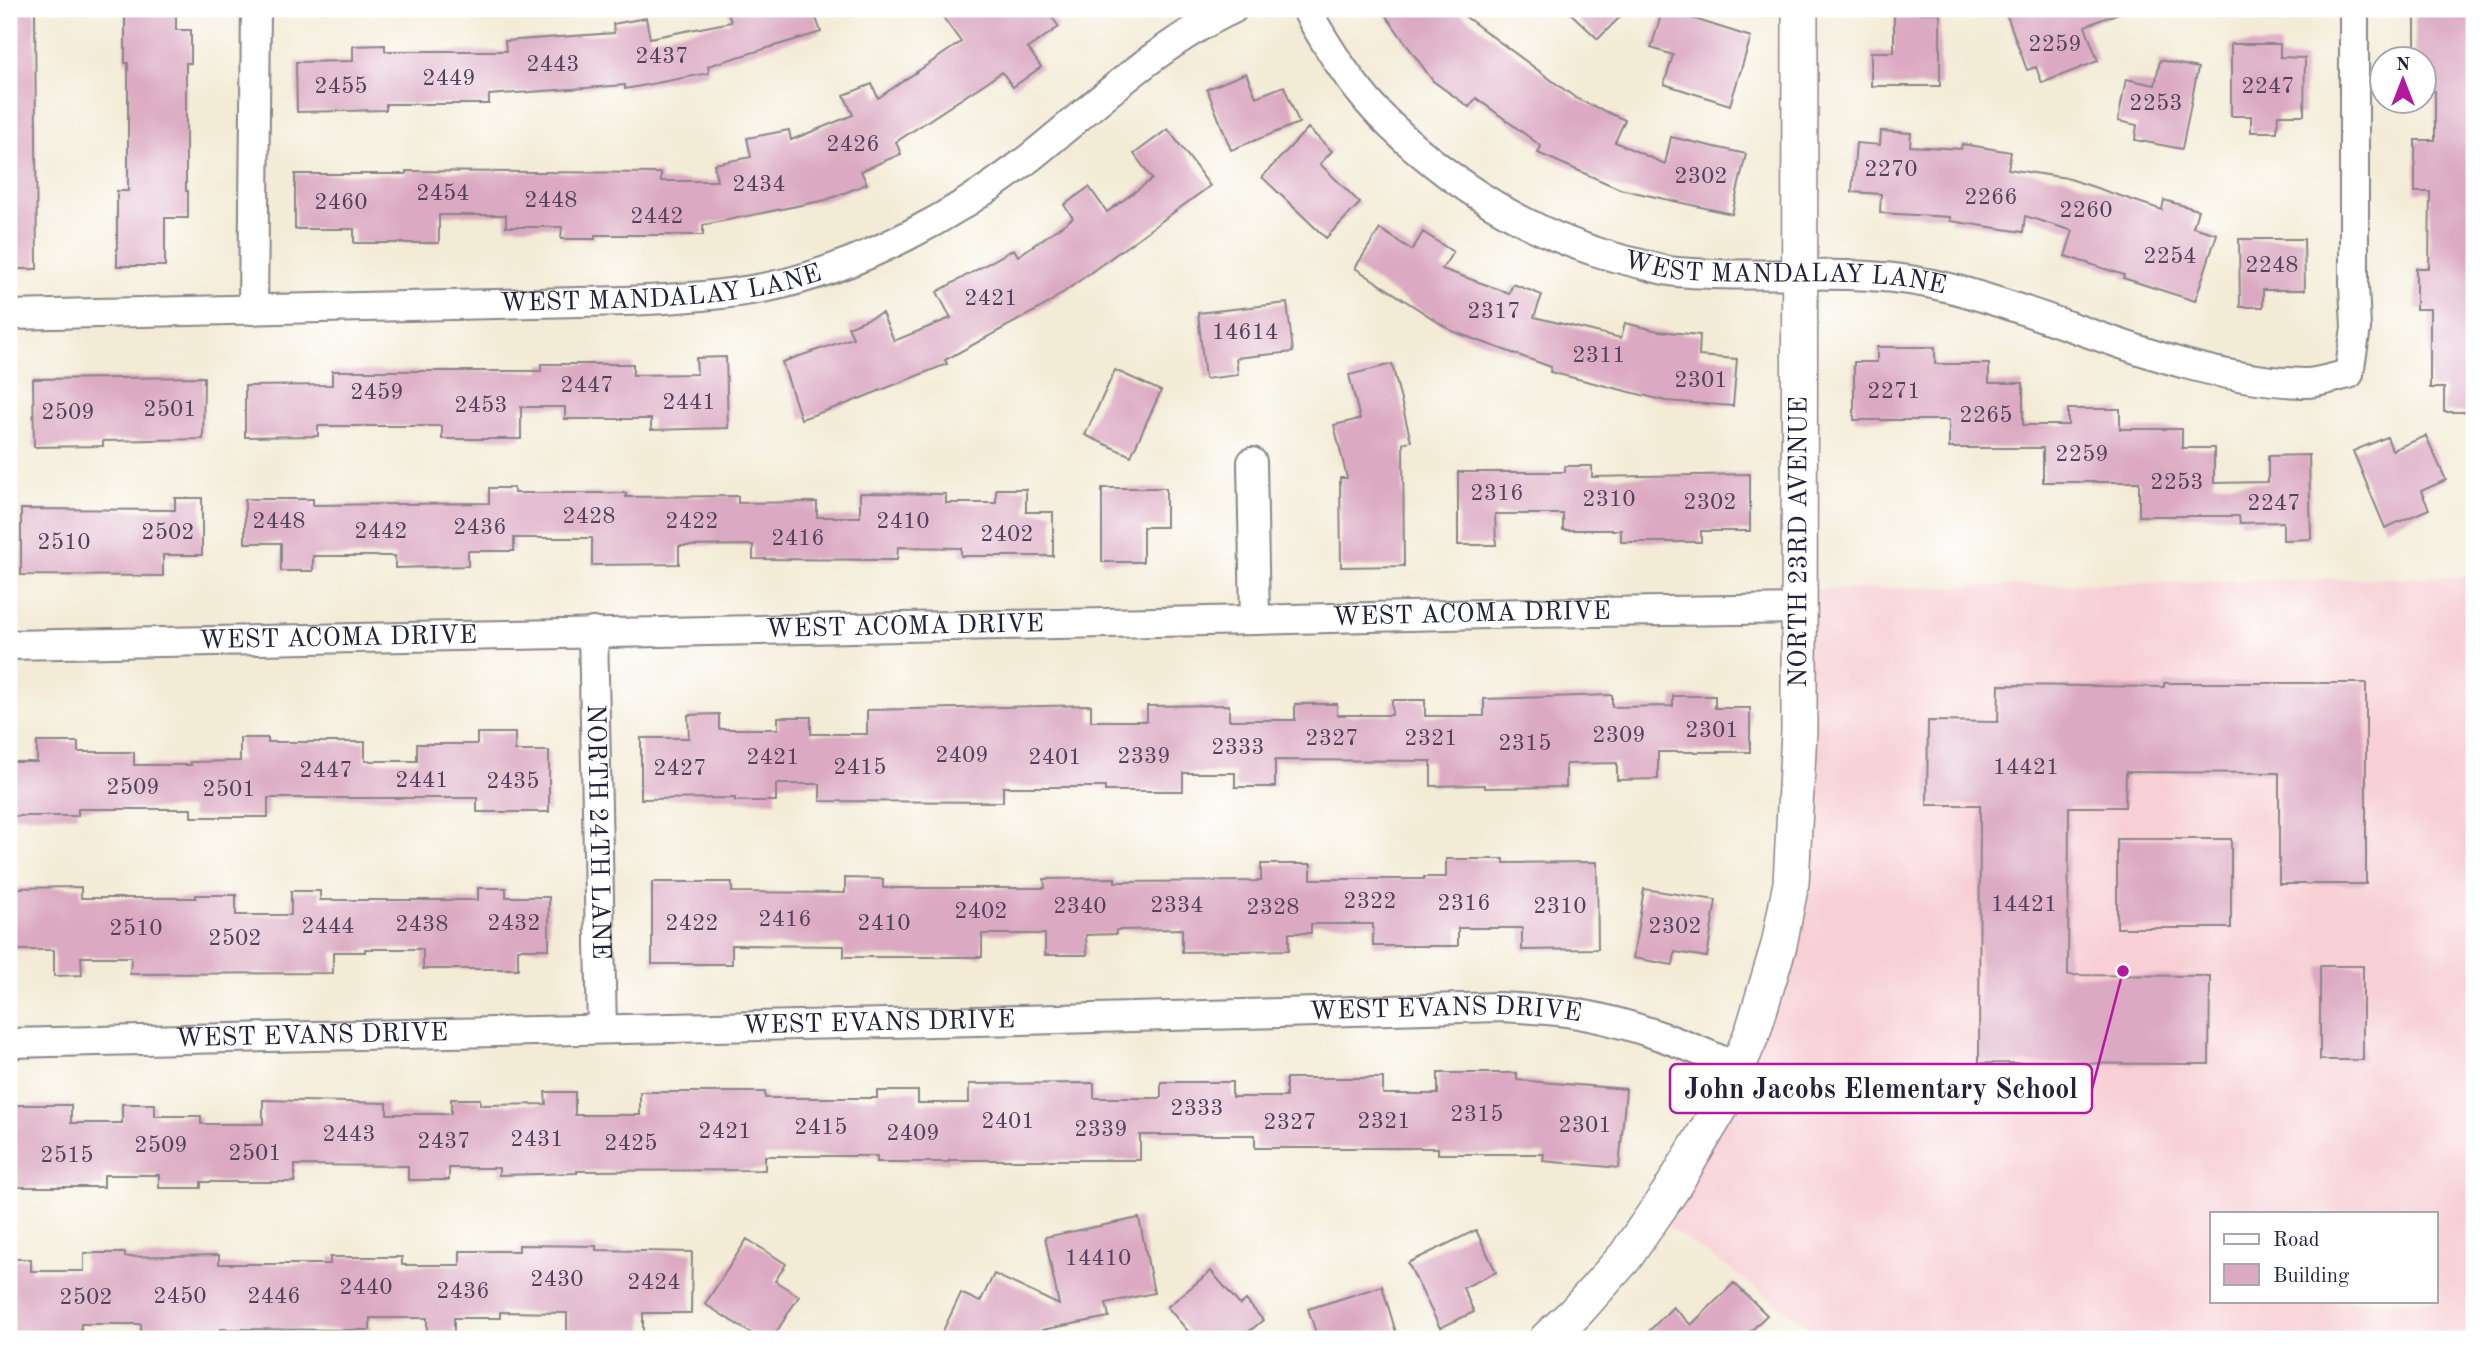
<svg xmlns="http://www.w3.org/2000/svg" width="2483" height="1348" font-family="'Old Standard TT',serif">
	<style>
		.built { fill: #f7cfd4; fill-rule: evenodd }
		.building { fill: #dba9c1 }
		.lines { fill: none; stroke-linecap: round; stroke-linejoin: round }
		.minor-casing { stroke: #8a8688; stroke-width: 32 }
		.tertiary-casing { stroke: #8a8688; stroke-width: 38 }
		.minor { stroke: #fff; stroke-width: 28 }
		.tertiary { stroke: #fff; stroke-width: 35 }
		.labels { text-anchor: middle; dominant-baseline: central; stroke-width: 7; stroke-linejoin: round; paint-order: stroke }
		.number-label { font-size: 23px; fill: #50445c }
		.street-label { font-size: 26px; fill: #22223b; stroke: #fff }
		.leader { fill: none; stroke: #b5179e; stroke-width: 2.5 }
		.callout-dot { fill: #b5179e; stroke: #fff; stroke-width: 2.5 }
		.callout { fill: #fff; stroke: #b5179e; stroke-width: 2.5 }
		.callout-label { font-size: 28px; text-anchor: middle; font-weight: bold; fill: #22223b }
	</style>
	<rect width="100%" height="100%" fill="#fff"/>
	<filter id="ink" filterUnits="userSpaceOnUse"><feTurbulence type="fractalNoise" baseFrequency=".0143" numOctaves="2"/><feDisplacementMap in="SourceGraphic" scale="14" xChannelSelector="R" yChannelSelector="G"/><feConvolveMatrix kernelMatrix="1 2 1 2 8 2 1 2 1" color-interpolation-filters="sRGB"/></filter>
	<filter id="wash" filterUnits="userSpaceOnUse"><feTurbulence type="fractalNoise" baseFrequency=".00686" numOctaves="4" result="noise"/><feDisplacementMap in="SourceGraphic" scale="28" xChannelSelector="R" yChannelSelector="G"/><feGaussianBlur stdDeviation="1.57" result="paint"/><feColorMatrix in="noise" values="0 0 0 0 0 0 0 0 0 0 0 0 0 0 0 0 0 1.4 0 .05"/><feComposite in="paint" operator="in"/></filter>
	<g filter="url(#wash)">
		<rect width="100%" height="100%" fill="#f3ebd5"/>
		<path class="built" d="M 2474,576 L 2474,1339 L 1806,1339 L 1805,1325 L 1776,1302 L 1654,1217 L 1779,945 L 1801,590 ZM 2212,1213 L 2436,1213 L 2436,1301 L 2212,1301 Z"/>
		<g id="blocks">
			<path class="building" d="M 9,9 L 35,9 L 37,269 L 9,269 Z
				M 125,9 L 176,9 L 176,30 L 191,30 L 191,63 L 186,63 L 186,191 L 188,191 L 188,218 L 165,218 L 165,266 L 117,266 L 117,191 L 128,191 L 128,63 L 125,63 Z
				M 727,9 L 813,9 L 821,32 L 708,66 L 709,73 L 625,89 L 625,85 L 489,95 L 489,104 L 386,104 L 386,110 L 297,112 L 296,62 L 353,61 L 353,46 L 385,45 L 385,51 L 506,51 L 505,41 L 614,33 L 613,24 L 646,18 L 650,38 L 731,22 Z
				M 937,9 L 1046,9 L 1059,27 L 1028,48 L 1041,67 L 1013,87 L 1002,72 L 896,142 L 901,154 L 861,171 L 867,184 L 826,200 L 703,225 L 703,235 L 595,235 L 595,239 L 561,239 L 562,227 L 506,227 L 506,215 L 439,215 L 439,243 L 354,243 L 354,229 L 295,229 L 295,174 L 406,174 L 406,171 L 661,173 L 661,181 L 717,181 L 714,164 L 751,157 L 747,138 L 789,130 L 791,140 L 853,115 L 844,95 L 872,84 L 878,98 L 961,42 Z
				M 1381,9 L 1455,9 L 1577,99 L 1625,120 L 1615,142 L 1665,164 L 1671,137 L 1746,154 L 1732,214 L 1620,189 L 1538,153 L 1541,146 L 1476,98 L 1469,107 L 1433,81 Z
				M 1566,9 L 1628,9 L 1598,39 Z
				M 1663,9 L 1751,37 L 1730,105 L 1664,84 L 1673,55 L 1651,48 Z
				M 2018,9 L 2126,9 L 2126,10 L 2085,26 L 2098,61 L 2042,83 L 2036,67 L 2027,70 L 2006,13 Z
				M 2415,9 L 2474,9 L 2474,412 L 2444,412 L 2444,388 L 2430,388 L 2430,309 L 2416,309 L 2416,268 L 2429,268 L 2430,192 L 2415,192 L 2415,140 L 2435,140 L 2435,91 L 2424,91 L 2424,60 L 2415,60 Z
				M 1894,13 L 1940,13 L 1940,86 L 1871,86 L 1871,52 L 1894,52 Z
				M 2231,44 L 2280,44 L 2280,57 L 2305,58 L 2304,115 L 2278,115 L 2277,132 L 2251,132 L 2251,116 L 2231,116 Z
				M 2160,60 L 2198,68 L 2182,149 L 2135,140 L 2137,125 L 2118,121 L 2126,79 L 2155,85 Z
				M 1246,73 L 1256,97 L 1284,86 L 1299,123 L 1231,150 L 1207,89 Z
				M 1308,128 L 1332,151 L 1320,164 L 1360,203 L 1326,238 L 1262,177 Z
				M 1168,129 L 1210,186 L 1046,305 L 945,360 L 947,364 L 846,404 L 801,419 L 782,362 L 853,338 L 848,327 L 882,313 L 894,341 L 951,318 L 937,292 L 1014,249 L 1018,256 L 1073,218 L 1064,205 L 1089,187 L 1107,212 L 1152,179 L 1134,154 Z
				M 1881,131 L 1911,133 L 1910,146 L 1961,149 L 1962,144 L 2011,152 L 2008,169 L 2067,178 L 2162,210 L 2164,200 L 2198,210 L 2193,227 L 2217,234 L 2195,301 L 2123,278 L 2124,275 L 2065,256 L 2073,231 L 2025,216 L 2023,232 L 1950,221 L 1950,217 L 1880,213 L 1881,194 L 1852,192 L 1856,143 L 1880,145 Z
				M 1380,229 L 1412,250 L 1423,232 L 1453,252 L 1442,269 L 1509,293 L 1513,284 L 1542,295 L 1534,317 L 1621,338 L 1625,323 L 1658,331 L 1700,335 L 1699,356 L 1737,359 L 1733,406 L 1666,401 L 1550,372 L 1551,367 L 1452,331 L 1355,268 Z
				M 2239,239 L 2304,239 L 2305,290 L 2263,290 L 2263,307 L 2240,307 Z
				M 1287,303 L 1293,352 L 1236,358 L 1238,375 L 1205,379 L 1198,313 Z
				M 1877,347 L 1935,347 L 1935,364 L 1989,364 L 1989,383 L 2023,383 L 2023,425 L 2068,425 L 2068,409 L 2120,409 L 2120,429 L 2182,429 L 2182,448 L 2214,448 L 2214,483 L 2268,482 L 2268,456 L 2309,455 L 2311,539 L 2283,540 L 2283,522 L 2240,523 L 2239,516 L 2139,516 L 2139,482 L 2043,482 L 2043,448 L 1949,448 L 1949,420 L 1854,420 L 1854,362 L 1877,362 Z
				M 726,357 L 728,428 L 651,430 L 651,419 L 565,419 L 565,407 L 521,407 L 521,439 L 442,439 L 442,426 L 318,426 L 318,436 L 245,437 L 245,386 L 332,385 L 332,371 L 541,371 L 541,364 L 633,364 L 633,375 L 697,374 L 696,358 Z
				M 1392,364 L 1411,441 L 1403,443 L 1404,566 L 1341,567 L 1340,478 L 1347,478 L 1334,425 L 1360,419 L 1349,375 Z
				M 1115,370 L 1161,391 L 1131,456 L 1085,435 Z
				M 204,377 L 203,439 L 103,441 L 103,446 L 34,447 L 33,379 Z
				M 2426,436 L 2446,480 L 2421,491 L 2429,509 L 2385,528 L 2353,451 L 2387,437 L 2392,450 Z
				M 1565,466 L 1592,466 L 1592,477 L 1750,474 L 1750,531 L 1701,531 L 1701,542 L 1621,542 L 1621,530 L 1563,530 L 1563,514 L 1495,514 L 1496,545 L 1458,545 L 1458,472 L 1565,472 Z
				M 489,488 L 514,488 L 514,493 L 626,493 L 626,497 L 738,496 L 738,503 L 817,502 L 817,517 L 860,517 L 860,493 L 946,494 L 946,503 L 996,503 L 996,489 L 1026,489 L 1026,512 L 1053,512 L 1053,556 L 961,556 L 961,548 L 898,547 L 897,560 L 753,559 L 753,545 L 679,546 L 679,564 L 592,565 L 592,538 L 514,538 L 514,551 L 468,551 L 468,566 L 395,568 L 395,556 L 313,556 L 313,571 L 281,571 L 281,543 L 245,543 L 245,499 L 313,499 L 313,505 L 489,503 Z
				M 1102,488 L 1166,488 L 1166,527 L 1143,527 L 1143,562 L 1102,562 Z
				M 175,498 L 202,498 L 202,555 L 163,555 L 163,576 L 21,575 L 21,509 L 175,510 Z
				M 2164,683 L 2366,683 L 2366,884 L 2279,884 L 2279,773 L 2126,772 L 2125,807 L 2069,807 L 2068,975 L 2210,976 L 2209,1064 L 1979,1063 L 1980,805 L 1927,805 L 1928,721 L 1998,722 L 1999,685 L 2164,687 Z
				M 1612,695 L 1612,707 L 1673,706 L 1673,696 L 1715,696 L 1715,708 L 1750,708 L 1750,752 L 1658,752 L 1658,779 L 1617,780 L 1617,763 L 1566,764 L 1566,787 L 1485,788 L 1485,785 L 1431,786 L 1431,761 L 1275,760 L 1275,787 L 1235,787 L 1235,773 L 1183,773 L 1183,791 L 1105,791 L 1105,787 L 1003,787 L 1003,802 L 820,801 L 820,784 L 776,784 L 776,801 L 735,801 L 735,798 L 641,799 L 641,738 L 689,738 L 688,715 L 719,714 L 719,729 L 778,729 L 778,717 L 811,717 L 811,734 L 867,734 L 867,710 L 1091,705 L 1091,721 L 1147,721 L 1147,706 L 1229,705 L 1229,720 L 1295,720 L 1295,704 L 1337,704 L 1337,715 L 1392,715 L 1392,700 L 1425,700 L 1425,716 L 1484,716 L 1484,699 Z
				M 477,733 L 515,733 L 515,751 L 549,751 L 549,812 L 477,812 L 477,798 L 268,798 L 268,817 L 191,817 L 191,809 L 78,809 L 78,816 L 9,816 L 9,762 L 37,762 L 37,742 L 78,742 L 78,752 L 134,752 L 134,765 L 191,765 L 190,762 L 240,761 L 240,738 L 268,738 L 268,742 L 365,742 L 365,761 L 417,761 L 417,744 L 477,744 Z
				M 2117,839 L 2231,839 L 2231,928 L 2117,928 Z
				M 1446,859 L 1504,859 L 1504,863 L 1597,862 L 1598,949 L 1522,950 L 1522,928 L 1458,928 L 1458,946 L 1373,946 L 1373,924 L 1311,924 L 1311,933 L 1289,933 L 1289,950 L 1182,952 L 1182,929 L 1116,930 L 1116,934 L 1086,935 L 1087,955 L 1045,955 L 1045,934 L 982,934 L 982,957 L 844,957 L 844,946 L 732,945 L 732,964 L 652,964 L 652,882 L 732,882 L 732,892 L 845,893 L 845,878 L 883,879 L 883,888 L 1045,888 L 1044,879 L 1115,878 L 1115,882 L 1261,881 L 1261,864 L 1311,864 L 1311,879 L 1424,879 L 1424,877 L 1446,877 Z
				M 81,887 L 81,898 L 196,898 L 196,895 L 236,895 L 236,915 L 291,915 L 291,891 L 320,891 L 320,900 L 478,900 L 478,888 L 506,888 L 506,897 L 549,897 L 549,949 L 518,949 L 518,969 L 423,969 L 423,949 L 365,949 L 365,952 L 333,952 L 333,973 L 130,974 L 131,957 L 81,957 L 82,975 L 54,976 L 54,950 L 9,950 L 9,888 Z
				M 1644,889 L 1716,900 L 1707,957 L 1675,952 L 1673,965 L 1633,958 Z
				M 2320,966 L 2363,966 L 2363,1060 L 2320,1060 Z
				M 1438,1073 L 1517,1073 L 1517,1080 L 1626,1089 L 1619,1168 L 1543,1161 L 1544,1154 L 1438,1154 L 1438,1148 L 1255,1148 L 1255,1135 L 1140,1135 L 1140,1160 L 949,1160 L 949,1162 L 877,1162 L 877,1156 L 765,1156 L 765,1170 L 577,1171 L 577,1173 L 499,1175 L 499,1168 L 449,1168 L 449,1180 L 408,1180 L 408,1166 L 295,1165 L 295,1182 L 201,1182 L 201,1188 L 159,1188 L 159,1175 L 104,1175 L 104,1187 L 9,1187 L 9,1105 L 71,1105 L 71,1123 L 122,1123 L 122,1104 L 155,1104 L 155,1116 L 201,1116 L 201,1124 L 263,1124 L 263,1100 L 387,1103 L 387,1114 L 451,1114 L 451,1099 L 480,1099 L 480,1105 L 546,1104 L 545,1092 L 575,1092 L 575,1115 L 640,1115 L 640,1092 L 765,1092 L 765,1098 L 877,1098 L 877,1091 L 918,1091 L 918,1103 L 969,1103 L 969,1084 L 1094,1083 L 1094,1098 L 1161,1098 L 1161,1082 L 1232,1082 L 1232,1097 L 1286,1097 L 1286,1078 L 1383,1078 L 1383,1094 L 1438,1094 Z
				M 1139,1218 L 1154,1293 L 1106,1303 L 1109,1317 L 1042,1330 L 1038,1339 L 939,1339 L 961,1293 L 980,1302 L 994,1274 L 1059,1305 L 1045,1237 Z
				M 1476,1230 L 1496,1272 L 1463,1288 L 1474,1312 L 1440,1328 L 1408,1263 Z
				M 747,1239 L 786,1264 L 775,1281 L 799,1296 L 772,1339 L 760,1339 L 705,1304 Z
				M 519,1245 L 596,1246 L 596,1250 L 692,1252 L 691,1313 L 643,1313 L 643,1339 L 567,1337 L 567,1313 L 500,1312 L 500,1318 L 454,1318 L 454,1332 L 427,1332 L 427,1318 L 370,1318 L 370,1330 L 220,1329 L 220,1336 L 141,1337 L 141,1324 L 81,1324 L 81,1339 L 9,1339 L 9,1259 L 31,1259 L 31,1271 L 84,1271 L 84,1253 L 125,1253 L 125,1257 L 219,1255 L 219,1264 L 330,1264 L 330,1257 L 402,1257 L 402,1265 L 460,1265 L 460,1251 L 519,1251 Z
				M 1211,1271 L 1240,1305 L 1246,1300 L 1263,1320 L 1240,1339 L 1195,1339 L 1167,1307 Z
				M 1734,1283 L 1767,1315 L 1743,1339 L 1641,1339 L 1673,1307 L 1691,1325 Z
				M 1382,1286 L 1398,1339 L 1318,1339 L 1308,1309 Z"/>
		</g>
	</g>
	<g filter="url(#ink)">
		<use href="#blocks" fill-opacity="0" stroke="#8a8688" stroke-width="2"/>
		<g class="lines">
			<g class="minor-casing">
				<g id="minor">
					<path id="s1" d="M 1306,9 C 1329,50 1356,93 1391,126 C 1460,192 1544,242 1637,263 C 1650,266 1664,271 1677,272 C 1767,280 1862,265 1950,288 C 2068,318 2179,379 2303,383 C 2317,384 2334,377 2349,374 L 2356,328 L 2354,285 L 2354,9"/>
					<path d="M 253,310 L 256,9"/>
					<path id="s2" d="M 9,315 L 626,301 C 673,299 722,296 768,287 C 857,269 958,214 1028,159 C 1092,108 1159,43 1233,9"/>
					<path d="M 1252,462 L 1255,620"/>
					<path id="s3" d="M 593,632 L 602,1029"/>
					<path id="s4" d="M 9,645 L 1255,620 L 1526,613 L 1800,609"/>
					<path id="s5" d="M 9,1043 L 1021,1020 L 1499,1007 C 1519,1008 1539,1009 1558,1011 C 1620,1018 1683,1043 1739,1068"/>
				</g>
			</g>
			<g class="tertiary-casing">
				<g id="tertiary">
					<path id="s6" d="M 1547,1339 L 1575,1313 L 1625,1257 L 1671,1190 L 1720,1108 L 1753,1031 L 1779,945 L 1791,883 L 1799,731 L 1800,9"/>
				</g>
			</g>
			<use href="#minor" class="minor"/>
			<use href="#tertiary" class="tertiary"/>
		</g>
	</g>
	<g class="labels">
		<g class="number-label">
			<text x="2055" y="44">2259</text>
			<text x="662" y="56">2437</text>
			<text x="553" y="64">2443</text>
			<text x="449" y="78">2449</text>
			<text x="341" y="86">2455</text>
			<text x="2268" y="86">2247</text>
			<text x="2156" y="103">2253</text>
			<text x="853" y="144">2426</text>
			<text x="1891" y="169">2270</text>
			<text x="1701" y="176">2302</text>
			<text x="759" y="184">2434</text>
			<text x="443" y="193">2454</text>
			<text x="1991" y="197">2266</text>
			<text x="551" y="200">2448</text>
			<text x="341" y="202">2460</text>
			<text x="2086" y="210">2260</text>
			<text x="657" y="216">2442</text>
			<text x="2170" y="256">2254</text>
			<text x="2272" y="265">2248</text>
			<text x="991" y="298">2421</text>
			<text x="1494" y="311">2317</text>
			<text x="1245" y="332">14614</text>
			<text x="1599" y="355">2311</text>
			<text x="1701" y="380">2301</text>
			<text x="587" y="385">2447</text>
			<text x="1894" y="391">2271</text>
			<text x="377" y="392">2459</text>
			<text x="689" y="402">2441</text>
			<text x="481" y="405">2453</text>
			<text x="170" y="409">2501</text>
			<text x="68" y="412">2509</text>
			<text x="1986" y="415">2265</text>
			<text x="2082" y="454">2259</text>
			<text x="2177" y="482">2253</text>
			<text x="1497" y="493">2316</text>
			<text x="1609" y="499">2310</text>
			<text x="1710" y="502">2302</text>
			<text x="2274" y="503">2247</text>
			<text x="589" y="516">2428</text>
			<text x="279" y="521">2448</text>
			<text x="692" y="521">2422</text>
			<text x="903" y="521">2410</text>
			<text x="480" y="527">2436</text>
			<text x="381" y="531">2442</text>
			<text x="168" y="532">2502</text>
			<text x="1007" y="534">2402</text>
			<text x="798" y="538">2416</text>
			<text x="64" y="542">2510</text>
			<text x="1712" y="730">2301</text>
			<text x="1619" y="735">2309</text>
			<text x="1332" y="738">2327</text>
			<text x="1431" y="738">2321</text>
			<text x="1525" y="743">2315</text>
			<text x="1238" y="747">2333</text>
			<text x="962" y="755">2409</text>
			<text x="1144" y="756">2339</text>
			<text x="773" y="757">2421</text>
			<text x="1055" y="757">2401</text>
			<text x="860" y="767">2415</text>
			<text x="2026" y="767">14421</text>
			<text x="680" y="768">2427</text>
			<text x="326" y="770">2447</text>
			<text x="422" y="780">2441</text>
			<text x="513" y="781">2435</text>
			<text x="133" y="787">2509</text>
			<text x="229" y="789">2501</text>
			<text x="1370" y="901">2322</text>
			<text x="1464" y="903">2316</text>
			<text x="2024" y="904">14421</text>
			<text x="1177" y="905">2334</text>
			<text x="1080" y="906">2340</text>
			<text x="1560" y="906">2310</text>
			<text x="1273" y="907">2328</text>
			<text x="981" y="911">2402</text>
			<text x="785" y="919">2416</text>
			<text x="514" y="923">2432</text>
			<text x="692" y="923">2422</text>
			<text x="884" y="923">2410</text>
			<text x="422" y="924">2438</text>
			<text x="328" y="926">2444</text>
			<text x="1675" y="926">2302</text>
			<text x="136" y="928">2510</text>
			<text x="235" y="938">2502</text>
			<text x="1197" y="1108">2333</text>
			<text x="1477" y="1114">2315</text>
			<text x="1008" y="1121">2401</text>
			<text x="1384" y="1121">2321</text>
			<text x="1290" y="1122">2327</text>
			<text x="1585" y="1125">2301</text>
			<text x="821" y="1127">2415</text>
			<text x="1101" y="1129">2339</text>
			<text x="725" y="1131">2421</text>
			<text x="913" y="1133">2409</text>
			<text x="349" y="1134">2443</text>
			<text x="537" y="1139">2431</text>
			<text x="444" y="1141">2437</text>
			<text x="631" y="1143">2425</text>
			<text x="161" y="1145">2509</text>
			<text x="255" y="1153">2501</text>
			<text x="67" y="1155">2515</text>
			<text x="1098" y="1258">14410</text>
			<text x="557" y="1279">2430</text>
			<text x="654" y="1282">2424</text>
			<text x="366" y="1287">2440</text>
			<text x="463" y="1291">2436</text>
			<text x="180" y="1296">2450</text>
			<text x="274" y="1296">2446</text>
			<text x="86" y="1297">2502</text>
		</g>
		<g class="street-label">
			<text stroke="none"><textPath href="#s1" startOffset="579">WEST MANDALAY LANE</textPath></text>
			<text stroke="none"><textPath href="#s2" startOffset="653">WEST MANDALAY LANE</textPath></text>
			<text stroke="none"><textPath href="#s6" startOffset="868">NORTH 23RD AVENUE</textPath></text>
			<text stroke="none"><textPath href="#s4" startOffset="1463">WEST ACOMA DRIVE</textPath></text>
			<text stroke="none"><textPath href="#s4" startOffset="896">WEST ACOMA DRIVE</textPath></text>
			<text stroke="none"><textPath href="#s4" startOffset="329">WEST ACOMA DRIVE</textPath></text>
			<text stroke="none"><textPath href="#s3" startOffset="200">NORTH 24TH LANE</textPath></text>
			<text stroke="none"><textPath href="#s5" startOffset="1437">WEST EVANS DRIVE</textPath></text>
			<text stroke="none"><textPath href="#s5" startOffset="870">WEST EVANS DRIVE</textPath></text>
			<text stroke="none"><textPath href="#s5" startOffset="303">WEST EVANS DRIVE</textPath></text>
		</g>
	</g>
	<path class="leader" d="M2123 971L2092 1089"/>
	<circle class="callout-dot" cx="2123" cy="971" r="7"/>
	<rect class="callout" x="1670" y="1064" width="422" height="49" rx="7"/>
	<g class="callout-label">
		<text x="1881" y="1098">John Jacobs Elementary School</text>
	</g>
	<rect width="2483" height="1348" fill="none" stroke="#fff" stroke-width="35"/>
	<rect x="2210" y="1212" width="228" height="91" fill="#ffffff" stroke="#a7a7b1" stroke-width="2"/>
	<rect x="2224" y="1234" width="35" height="10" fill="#ffffff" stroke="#a7a7b1" stroke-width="2"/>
	<text x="2273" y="1246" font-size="21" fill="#22223b">Road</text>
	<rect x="2224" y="1264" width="35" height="21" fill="#dba9c1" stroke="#a7a7b1" stroke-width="2"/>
	<text x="2273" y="1282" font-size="21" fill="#22223b">Building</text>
	<g transform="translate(2403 80)"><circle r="33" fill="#ffffff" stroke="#a7a7b1" stroke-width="2"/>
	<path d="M0-5L12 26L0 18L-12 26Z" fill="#b5179e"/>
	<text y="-10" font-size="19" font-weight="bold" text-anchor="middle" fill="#22223b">N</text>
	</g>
</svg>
